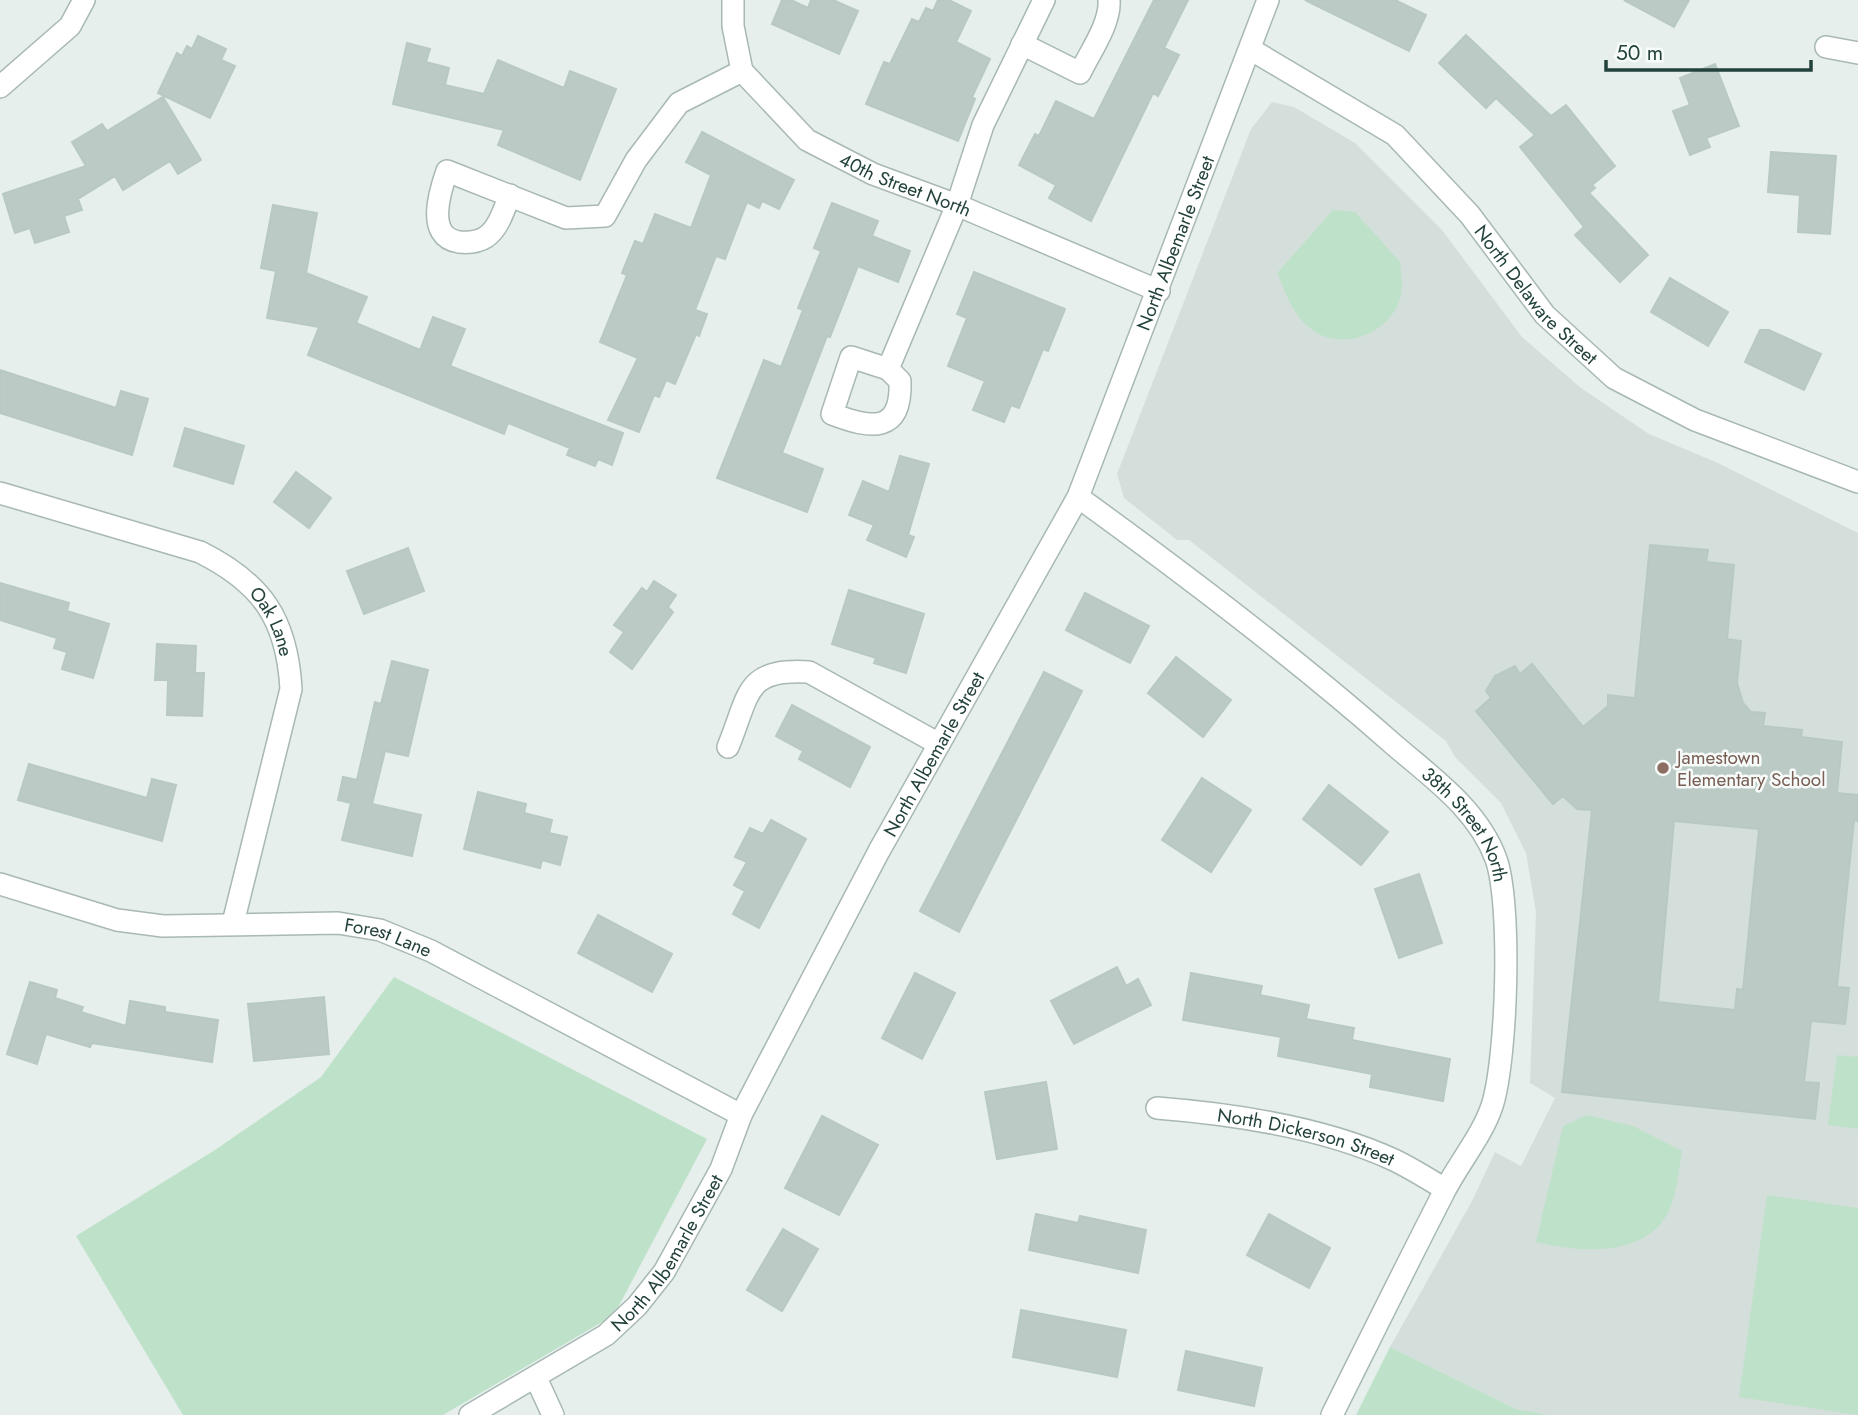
<svg xmlns="http://www.w3.org/2000/svg" width="1858" height="1415" font-family="Jost,sans-serif">
	<style>
		.built { fill: #d4dfdb }
		.green { fill: #bee1ca }
		.building { fill: #bbcac5; stroke: #b8c9c3; stroke-width: 2; fill-rule: evenodd }
		.lines { fill: none; stroke-linecap: round; stroke-linejoin: round }
		.minor-casing { stroke: #a8b8b4; stroke-width: 24 }
		.minor { stroke: #fff; stroke-width: 21 }
		.education-dot { fill: #8d6e63; stroke: #f7fbf9; stroke-width: 2.5 }
		.labels { text-anchor: middle; dominant-baseline: central; stroke-width: 5; stroke-linejoin: round; paint-order: stroke }
		.street-label { font-size: 19px; fill: #23423c; stroke: #f7fbf9 }
		.education-label { font-size: 19px; fill: #785e54; stroke: #f7fbf9; text-anchor: start }
	</style>
	<rect width="100%" height="100%" fill="#e6efec"/>
	<path class="built" d="M 1272,102 L 1294,107 L 1355,143 L 1442,230 L 1522,337 L 1581,388 L 1649,434 L 1718,463 L 1858,533 L 1858,1415 L 1550,1415 L 1516,1409 L 1390,1347 L 1472,1201 L 1495,1152 L 1521,1166 L 1555,1098 L 1530,1083 L 1536,912 L 1526,853 L 1501,803 L 1455,757 L 1446,741 L 1189,540 L 1177,540 L 1124,498 L 1117,474 L 1251,129 Z"/>
	<path class="green" d="M 1333,210 L 1355,212 L 1400,262 C 1401,272 1403,285 1401,295 C 1393,333 1341,354 1310,328 C 1292,314 1286,293 1277,273 Z
		M 394,977 L 707,1139 L 614,1315 L 443,1415 L 183,1415 L 76,1236 L 215,1150 L 321,1077 Z
		M 1837,1055 L 1858,1057 L 1858,1129 L 1828,1125 Z
		M 1587,1115 L 1633,1126 L 1682,1151 C 1679,1167 1678,1184 1673,1200 C 1656,1258 1584,1254 1536,1242 L 1563,1126 Z
		M 1767,1195 L 1858,1208 L 1858,1415 L 1739,1397 Z
		M 1390,1347 L 1516,1409 L 1550,1415 L 1356,1415 Z"/>
	<path class="building" d="M 782,0 L 791,0 L 808,8 L 811,0 L 833,0 L 858,11 L 839,54 L 772,24 Z
		M 938,0 L 949,0 L 971,11 L 956,42 L 990,59 L 972,97 L 975,99 L 958,141 L 866,104 L 884,62 L 890,64 L 912,19 L 919,22 L 926,8 L 933,11 Z
		M 1154,0 L 1188,0 L 1164,48 L 1179,55 L 1158,96 L 1153,93 L 1091,221 L 1049,198 L 1056,185 L 1019,165 L 1035,134 L 1039,136 L 1056,101 L 1094,119 Z
		M 1305,0 L 1395,0 L 1426,15 L 1409,51 Z
		M 1624,0 L 1689,0 L 1674,27 Z
		M 1466,35 L 1551,116 L 1566,105 L 1615,166 L 1592,185 L 1595,188 L 1589,193 L 1648,255 L 1620,282 L 1575,235 L 1584,227 L 1520,147 L 1535,135 L 1496,98 L 1486,108 L 1439,63 Z
		M 198,36 L 226,49 L 221,60 L 235,66 L 210,118 L 158,93 L 177,53 L 182,56 L 187,46 L 192,49 Z
		M 407,43 L 430,49 L 426,62 L 449,68 L 445,85 L 484,94 L 498,60 L 564,88 L 570,71 L 616,89 L 580,180 L 498,145 L 504,130 L 393,104 Z
		M 1715,64 L 1739,126 L 1706,138 L 1710,147 L 1690,155 L 1673,111 L 1690,105 L 1680,78 Z
		M 163,97 L 201,160 L 178,174 L 170,161 L 123,190 L 115,176 L 78,199 L 82,210 L 64,216 L 69,232 L 35,243 L 30,228 L 15,233 L 3,194 L 86,166 L 72,142 L 102,124 L 107,131 Z
		M 702,132 L 794,180 L 779,209 L 762,201 L 759,208 L 747,202 L 725,259 L 716,256 L 695,310 L 707,314 L 699,336 L 696,334 L 675,384 L 666,380 L 659,397 L 654,395 L 639,432 L 608,420 L 638,358 L 600,342 L 627,275 L 622,273 L 635,241 L 643,244 L 655,214 L 691,228 L 711,175 L 686,162 Z
		M 1771,152 L 1836,156 L 1830,234 L 1798,232 L 1800,195 L 1768,192 Z
		M 832,203 L 878,221 L 872,236 L 910,251 L 898,282 L 858,266 L 830,337 L 827,336 L 782,453 L 823,469 L 807,512 L 717,478 L 764,360 L 781,367 L 803,310 L 798,308 L 821,251 L 814,248 Z
		M 273,205 L 317,213 L 306,273 L 367,297 L 356,323 L 420,350 L 433,317 L 465,329 L 450,366 L 623,433 L 612,465 L 598,459 L 595,466 L 567,455 L 570,448 L 508,423 L 504,434 L 308,355 L 319,327 L 267,318 L 276,271 L 261,268 Z
		M 974,272 L 1065,309 L 1048,351 L 1043,349 L 1019,408 L 1011,405 L 1004,422 L 973,410 L 985,381 L 948,366 L 967,318 L 957,314 Z
		M 1670,278 L 1728,312 L 1708,346 L 1651,312 Z
		M 1760,330 L 1769,330 L 1821,354 L 1804,390 L 1745,362 Z
		M 0,370 L 116,408 L 121,391 L 148,399 L 132,455 L 0,413 Z
		M 185,428 L 244,446 L 233,484 L 174,466 Z
		M 900,456 L 929,464 L 908,535 L 914,537 L 906,557 L 867,540 L 874,525 L 849,515 L 863,481 L 889,492 Z
		M 296,472 L 331,498 L 309,528 L 274,502 Z
		M 1650,545 L 1708,550 L 1706,562 L 1734,565 L 1727,639 L 1741,641 L 1737,683 L 1743,703 L 1751,712 L 1765,713 L 1763,726 L 1802,730 L 1801,737 L 1842,742 L 1837,793 L 1858,795 L 1858,821 L 1854,820 L 1837,987 L 1849,988 L 1845,1024 L 1811,1021 L 1804,1082 L 1819,1083 L 1815,1119 L 1562,1092 L 1592,810 L 1577,809 L 1563,796 L 1553,804 L 1476,711 L 1491,698 L 1486,691 L 1495,676 L 1515,666 L 1520,674 L 1532,664 L 1583,727 L 1608,706 L 1608,695 L 1635,698 ZM 1674,821 L 1759,829 L 1743,990 L 1737,989 L 1735,1010 L 1658,1002 Z
		M 408,548 L 424,591 L 364,614 L 347,571 Z
		M 654,581 L 676,595 L 668,607 L 673,612 L 632,669 L 610,652 L 624,632 L 614,625 L 642,588 L 647,592 Z
		M 0,583 L 69,603 L 67,611 L 109,624 L 93,678 L 62,669 L 67,652 L 54,648 L 57,638 L 0,620 Z
		M 849,590 L 924,614 L 906,673 L 874,663 L 876,658 L 832,644 Z
		M 1085,593 L 1149,626 L 1130,663 L 1066,630 Z
		M 157,644 L 196,646 L 195,673 L 204,673 L 202,716 L 167,715 L 168,680 L 155,680 Z
		M 1176,657 L 1231,700 L 1203,737 L 1148,693 Z
		M 392,661 L 428,670 L 408,756 L 385,751 L 372,804 L 421,815 L 412,856 L 342,840 L 351,803 L 338,800 L 343,777 L 357,780 L 375,702 L 381,704 Z
		M 1044,672 L 1082,691 L 959,932 L 920,911 Z
		M 792,705 L 870,747 L 850,787 L 799,759 L 803,751 L 776,736 Z
		M 29,764 L 147,798 L 152,779 L 176,785 L 162,841 L 18,800 Z
		M 1202,778 L 1251,810 L 1211,872 L 1162,840 Z
		M 1329,785 L 1388,832 L 1361,865 L 1303,819 Z
		M 478,792 L 526,804 L 524,813 L 552,820 L 549,833 L 567,837 L 560,865 L 542,860 L 540,868 L 464,849 Z
		M 771,820 L 806,839 L 759,928 L 733,914 L 745,891 L 734,885 L 747,862 L 735,857 L 750,828 L 763,834 Z
		M 1419,874 L 1442,943 L 1399,958 L 1375,889 Z
		M 598,915 L 672,954 L 652,992 L 578,953 Z
		M 1117,967 L 1126,986 L 1138,979 L 1151,1005 L 1074,1044 L 1051,1001 Z
		M 915,973 L 955,993 L 922,1059 L 882,1038 Z
		M 1191,973 L 1262,986 L 1260,995 L 1309,1005 L 1306,1019 L 1354,1028 L 1352,1040 L 1450,1059 L 1443,1101 L 1370,1087 L 1372,1074 L 1278,1056 L 1281,1037 L 1183,1020 Z
		M 30,982 L 57,990 L 55,998 L 83,1007 L 81,1012 L 126,1026 L 130,1001 L 165,1007 L 165,1012 L 218,1020 L 212,1062 L 92,1043 L 90,1047 L 46,1034 L 37,1064 L 7,1054 Z
		M 324,997 L 329,1054 L 254,1061 L 248,1004 Z
		M 1046,1082 L 1057,1149 L 997,1159 L 985,1092 Z
		M 822,1116 L 878,1145 L 839,1215 L 785,1188 Z
		M 1036,1214 L 1078,1223 L 1080,1216 L 1146,1230 L 1138,1273 L 1029,1250 Z
		M 1269,1214 L 1330,1248 L 1309,1288 L 1247,1255 Z
		M 783,1229 L 818,1249 L 782,1311 L 747,1290 Z
		M 1021,1310 L 1126,1330 L 1117,1377 L 1013,1357 Z
		M 1186,1351 L 1262,1368 L 1254,1406 L 1178,1390 Z"/>
	<g class="lines">
		<g class="minor-casing">
			<g id="minor">
				<path id="s1" d="M 733,0 L 733,26 L 742,71 L 807,140 L 873,174 L 957,205 L 1159,291"/>
				<path d="M 1022,44 L 1080,73 C 1090,52 1111,23 1109,0"/>
				<path d="M 1826,47 L 1858,53"/>
				<path id="s2" d="M 1250,49 L 1395,135 L 1470,215 L 1545,315 L 1614,378 L 1695,420 L 1858,482"/>
				<path d="M 0,87 L 70,26 L 84,0"/>
				<path d="M 510,195 C 504,209 499,228 486,237 C 478,242 468,243 459,242 C 425,237 440,191 447,171 L 566,218 L 605,216 L 636,160 L 679,103 L 742,71"/>
				<path d="M 851,357 L 888,369 L 900,381 C 902,434 871,429 832,414 Z"/>
				<path d="M 888,369 L 957,205 L 983,125 L 1044,0"/>
				<path id="s3" d="M 0,493 L 200,552 C 262,583 287,619 291,689 L 233,923"/>
				<path id="s4" d="M 1078,497 C 1186,575 1292,655 1393,744 C 1431,777 1478,809 1496,859 C 1512,904 1507,1060 1492,1106 C 1482,1136 1458,1164 1444,1192 C 1406,1266 1369,1341 1332,1415"/>
				<path d="M 728,747 C 750,694 744,668 809,672 L 939,744"/>
				<path id="s5" d="M 0,884 L 117,920 L 163,926 L 338,923 L 380,930 L 431,951 L 741,1115"/>
				<path id="s6" d="M 1157,1108 C 1233,1114 1325,1128 1394,1160 C 1411,1168 1428,1179 1445,1189"/>
				<path d="M 536,1378 L 553,1415"/>
				<path id="s7" d="M 470,1415 L 606,1335 L 637,1306 L 664,1272 L 721,1169 L 741,1115 L 879,851 L 1078,497 L 1268,0"/>
			</g>
		</g>
		<use href="#minor" class="minor"/>
	</g>
	<circle class="education-dot" cx="1663" cy="768" r="7"/>
	<g class="labels">
		<g class="street-label">
			<text stroke="none"><textPath href="#s1" startOffset="275">40th Street North</textPath></text>
			<text stroke="none"><textPath href="#s7" startOffset="1395">North Albemarle Street</textPath></text>
			<text stroke="none"><textPath href="#s2" startOffset="382">North Delaware Street</textPath></text>
			<text stroke="none"><textPath href="#s3" startOffset="312">Oak Lane</textPath></text>
			<text stroke="none"><textPath href="#s7" startOffset="828">North Albemarle Street</textPath></text>
			<text stroke="none"><textPath href="#s4" startOffset="511">38th Street North</textPath></text>
			<text stroke="none"><textPath href="#s5" startOffset="396">Forest Lane</textPath></text>
			<text stroke="none"><textPath href="#s6" startOffset="152">North Dickerson Street</textPath></text>
			<text stroke="none"><textPath href="#s7" startOffset="261">North Albemarle Street</textPath></text>
		</g>
		<g class="education-label">
			<text x="1677" y="757">Jamestown<tspan x="1677" dy="22">Elementary School</tspan></text>
		</g>
	</g>
	<path d="M1606 60v10h205v-10" fill="none" stroke="#23423c" stroke-width="3.5"/>
	<text x="1616" y="60" font-size="21" fill="#23423c" stroke="#f7fbf9" stroke-width="5" paint-order="stroke">50 m</text>
</svg>
